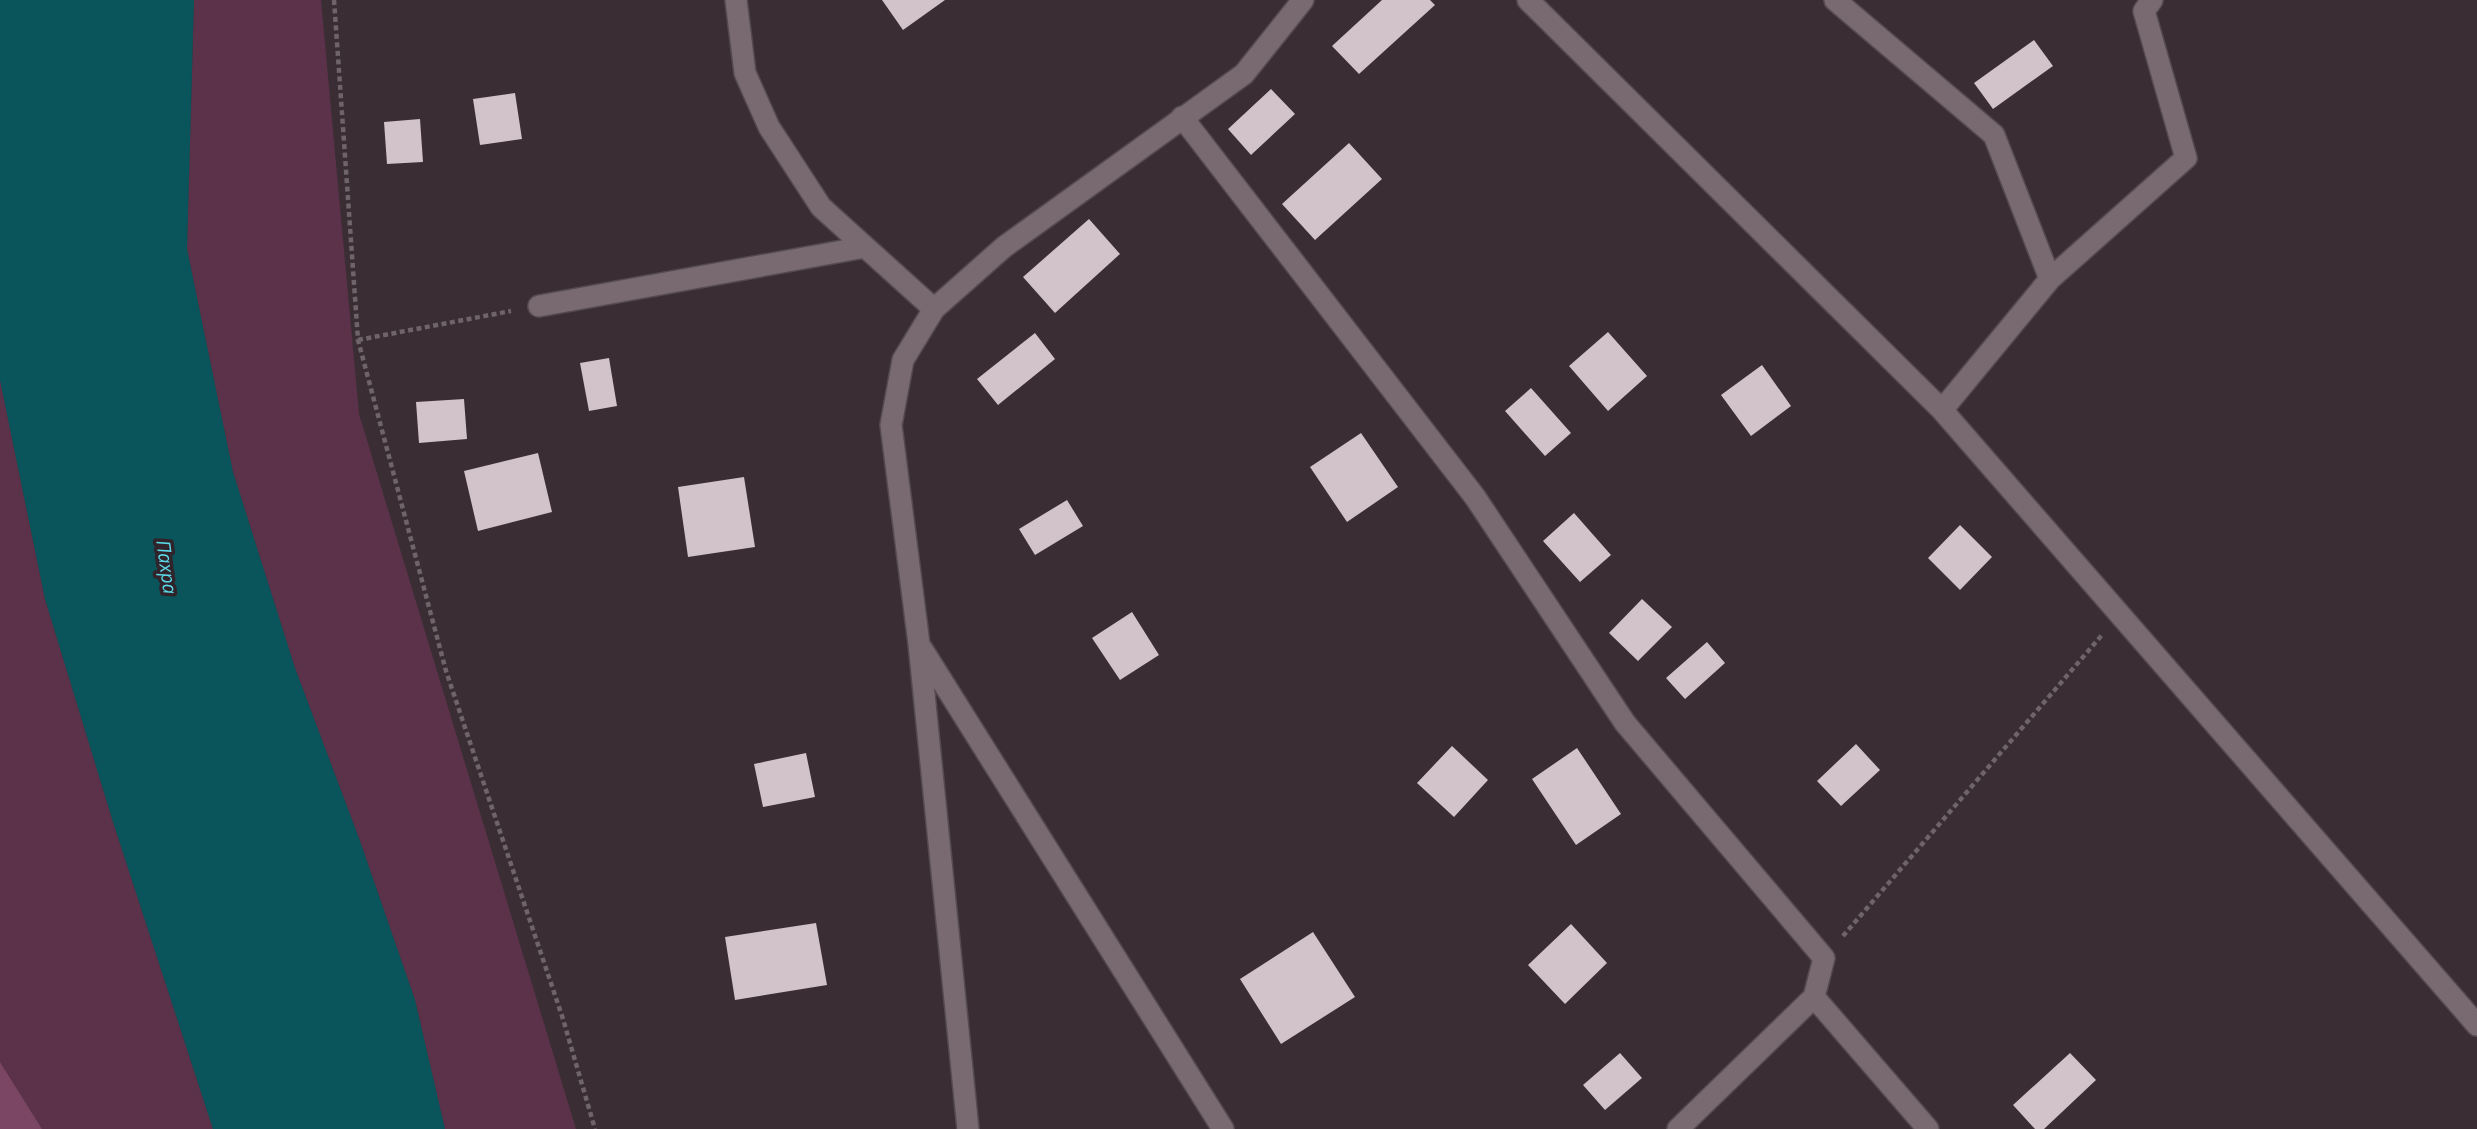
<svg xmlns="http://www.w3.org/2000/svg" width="2477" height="1129" font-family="'Open Sans',sans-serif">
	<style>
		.green { fill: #5c324a }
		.forest { fill: #7b4664 }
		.water { fill: #0a555c }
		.building { fill: #d2c2ca }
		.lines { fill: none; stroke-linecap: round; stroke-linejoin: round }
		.minor-casing { stroke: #554a50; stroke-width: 24 }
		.path { stroke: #6f646a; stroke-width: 4.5; stroke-dasharray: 5 3.5; stroke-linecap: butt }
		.minor { stroke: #796a72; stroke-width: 21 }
		.labels { text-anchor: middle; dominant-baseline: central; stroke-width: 7; stroke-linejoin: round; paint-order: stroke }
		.water-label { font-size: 19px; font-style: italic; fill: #5cdceb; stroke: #30232a }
	</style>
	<rect width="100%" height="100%" fill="#3a2d34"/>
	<path class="green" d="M 194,0 L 321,0 L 359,414 L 576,1129 L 445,1129 L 415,1000 L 360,841 L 295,668 L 233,472 L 187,249 Z
		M 0,380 L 45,599 L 113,822 L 213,1129 L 42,1129 L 0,1062 Z"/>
	<path class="forest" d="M 0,1062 L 42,1129 L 0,1129 Z"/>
	<path class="water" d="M 0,0 L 194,0 L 187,249 L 233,472 L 295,668 L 360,841 L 415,1000 L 445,1129 L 213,1129 L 113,822 L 45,599 L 0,380 Z"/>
	<path class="building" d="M 882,0 L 945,0 L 903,30 Z
		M 1382,0 L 1430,0 L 1435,5 L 1359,74 L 1332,46 Z
		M 2034,40 L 2053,66 L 1993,109 L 1974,83 Z
		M 1271,89 L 1295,114 L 1251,155 L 1228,129 Z
		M 515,93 L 522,139 L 480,145 L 473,99 Z
		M 420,119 L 423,162 L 387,164 L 384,122 Z
		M 1349,143 L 1382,179 L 1315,240 L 1282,204 Z
		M 1089,219 L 1120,254 L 1055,313 L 1023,277 Z
		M 1608,332 L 1647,376 L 1608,411 L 1569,366 Z
		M 1035,333 L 1055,359 L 998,405 L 977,379 Z
		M 609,358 L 617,406 L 589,411 L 580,363 Z
		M 1762,365 L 1791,406 L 1751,436 L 1721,395 Z
		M 1531,388 L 1571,433 L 1545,456 L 1505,411 Z
		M 464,399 L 467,439 L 419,443 L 416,402 Z
		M 1361,433 L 1398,487 L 1347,522 L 1310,467 Z
		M 538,453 L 552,512 L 478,531 L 464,471 Z
		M 744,477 L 755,547 L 688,557 L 678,487 Z
		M 1067,500 L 1083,526 L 1035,555 L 1019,529 Z
		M 1574,513 L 1611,555 L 1580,582 L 1543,541 Z
		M 1960,525 L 1992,557 L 1960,590 L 1928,558 Z
		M 1642,599 L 1672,627 L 1638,661 L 1609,633 Z
		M 1132,612 L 1159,655 L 1120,680 L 1092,638 Z
		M 1707,642 L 1725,663 L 1685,699 L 1666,678 Z
		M 1856,744 L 1880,770 L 1841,806 L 1817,781 Z
		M 1452,746 L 1488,780 L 1454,817 L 1417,783 Z
		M 1577,748 L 1621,814 L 1576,845 L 1532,779 Z
		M 806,753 L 815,797 L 763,807 L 754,764 Z
		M 816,923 L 827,985 L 735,1000 L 725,937 Z
		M 1571,924 L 1607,963 L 1565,1004 L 1528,965 Z
		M 1313,932 L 1355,997 L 1281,1044 L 1240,979 Z
		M 1620,1053 L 1642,1078 L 1605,1110 L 1583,1085 Z
		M 2070,1053 L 2096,1080 L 2044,1129 L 2035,1129 L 2013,1105 Z"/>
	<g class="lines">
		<g class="minor-casing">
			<path id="minor" d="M 736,0 L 745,73 L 769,127 L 821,207 L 934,309
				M 1528,0 L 1942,410 L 2050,279 L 2186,158 L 2144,11 L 2152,0
				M 1835,0 L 1994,135 L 2050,279
				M 1182,117 L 1475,497 L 1625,723 L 1824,958 L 1814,997 L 1678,1129
				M 539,306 L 865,247
				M 1942,410 L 2477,1025
				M 922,649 L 1223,1129
				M 1814,997 L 1928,1129
				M 968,1129 L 919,644 L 891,425 L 903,360 L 934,309 L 1004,247 L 1244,74 L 1303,0"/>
		</g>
		<path class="path" d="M 334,0 L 358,340 L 446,671 L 563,1019 L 595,1129
			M 358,340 L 511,311
			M 1843,936 L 2102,635"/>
		<use href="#minor" class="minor"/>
	</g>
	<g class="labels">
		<g class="water-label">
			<text transform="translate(167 567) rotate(82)">Пахра</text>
		</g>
	</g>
</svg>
